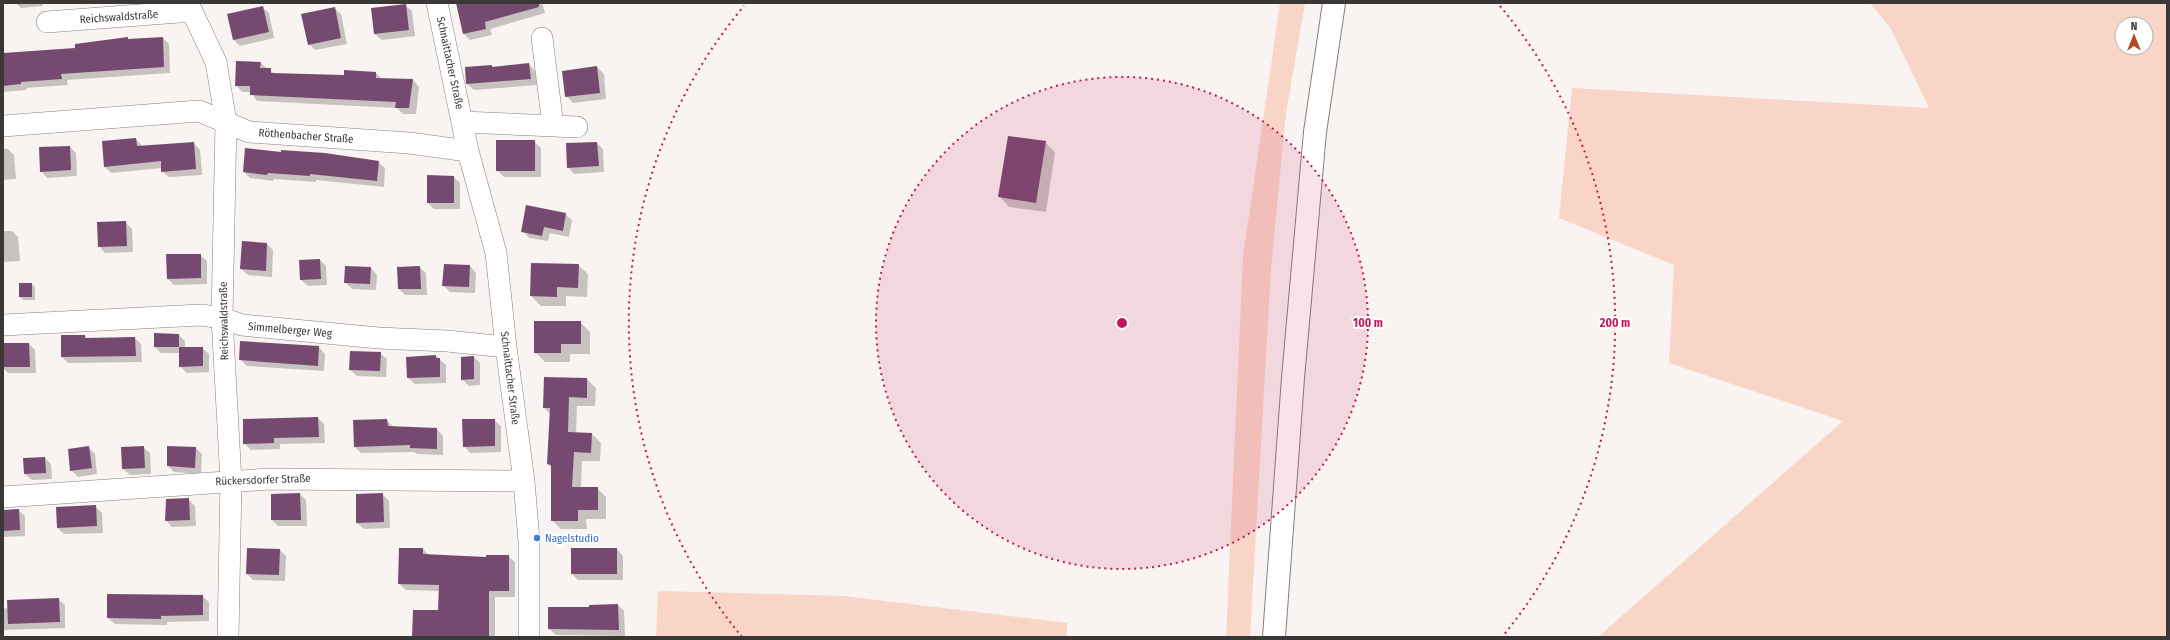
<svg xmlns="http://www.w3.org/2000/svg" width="2170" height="640" font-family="'Fira Sans Condensed',sans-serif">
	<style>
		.green { fill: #f9d5c7; fill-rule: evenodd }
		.shadow { fill: #0003 }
		.building { fill: #764a70 }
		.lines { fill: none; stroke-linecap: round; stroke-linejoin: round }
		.minor-casing { stroke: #85807e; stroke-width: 22 }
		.major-casing { stroke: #85807e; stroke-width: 24 }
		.minor { stroke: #fff; stroke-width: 21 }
		.major { stroke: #fff; stroke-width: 22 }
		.ring { fill: none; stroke: #c2185b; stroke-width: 2; stroke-dasharray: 2 4 }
		.shop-dot { fill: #3f7fe0; stroke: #fff; stroke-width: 1.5 }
		.labels { text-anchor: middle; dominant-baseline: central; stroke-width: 4; stroke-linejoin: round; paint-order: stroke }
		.street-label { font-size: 11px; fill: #3a3837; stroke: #fff }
		.shop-label { font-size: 11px; fill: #366cbe; stroke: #fff; text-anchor: start }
		.centre { fill: #c2185b; stroke: #fff; stroke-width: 2 }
		.ring-label { font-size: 12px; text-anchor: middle; font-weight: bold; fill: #c2185b; stroke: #fff; stroke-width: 4; stroke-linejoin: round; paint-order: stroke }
	</style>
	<rect width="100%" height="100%" fill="#f9f3f1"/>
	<path class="green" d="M 1280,3 L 1305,3 L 1286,113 L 1271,268 L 1250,637 L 1226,637 L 1243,257 Z
		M 1870,3 L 2167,3 L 2167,637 L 1598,637 L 1843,421 L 1669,363 L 1674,265 L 1559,218 L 1572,88 L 1929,108 L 1891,29 ZM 2122,24 L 2146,24 L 2146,48 L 2122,48 Z
		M 658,591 L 844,596 L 1067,623 L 1067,637 L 656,637 Z"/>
	<path class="shadow" d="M 16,3 L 42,3 L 43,6 L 21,8 Z
		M 457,3 L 542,3 L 545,13 L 490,29 L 492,35 L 470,40 L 464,34 Z
		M 405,5 L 412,11 L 415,36 L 382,40 L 375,34 L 372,9 Z
		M 262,7 L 269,13 L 274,38 L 240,46 L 234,40 L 228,15 Z
		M 334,8 L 341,14 L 347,44 L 315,50 L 309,44 Z
		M 163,38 L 169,44 L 170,73 L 67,80 L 68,85 L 26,88 L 27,90 L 3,92 L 3,55 L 76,49 Z
		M 260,63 L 275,74 L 345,76 L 376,73 L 382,79 L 413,80 L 419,87 L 416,114 L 403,114 L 397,108 L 257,101 L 251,92 L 242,92 L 236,85 Z
		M 529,64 L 535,71 L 537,85 L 474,90 L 467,84 L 492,66 L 494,68 Z
		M 597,67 L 604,74 L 606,99 L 573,103 L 566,96 Z
		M 136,139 L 143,147 L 194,143 L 200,150 L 202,175 L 169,177 L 162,171 L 162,168 L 111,173 L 105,167 Z
		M 534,141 L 541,148 L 541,177 L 504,177 L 498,171 Z
		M 1045,142 L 1055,152 L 1046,212 L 1009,207 L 1000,197 Z
		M 597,143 L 603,149 L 604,172 L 574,174 L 568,167 L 567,144 Z
		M 70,147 L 76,153 L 77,176 L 47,178 L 41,171 Z
		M 3,149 L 8,149 L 14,155 L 16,179 L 3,180 Z
		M 378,162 L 385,168 L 384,187 L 316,180 L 316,182 L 274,179 L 273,181 L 250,178 L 244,172 Z
		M 454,177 L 460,183 L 460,209 L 434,209 L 428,203 Z
		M 565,214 L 572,220 L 569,237 L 550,233 L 548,241 L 529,238 L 523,231 Z
		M 125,222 L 132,229 L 133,252 L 105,253 L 99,246 Z
		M 3,231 L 12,231 L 18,237 L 20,261 L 3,262 Z
		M 267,244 L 273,250 L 272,277 L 248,275 L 241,269 Z
		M 200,255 L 207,261 L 207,284 L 174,285 L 168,279 Z
		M 320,260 L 326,266 L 327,285 L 308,286 L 301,280 Z
		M 532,264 L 578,265 L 588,274 L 587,297 L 566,296 L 566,306 L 541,306 L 531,296 Z
		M 445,265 L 470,266 L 476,273 L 475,293 L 450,292 L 443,285 Z
		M 419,267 L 426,273 L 427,295 L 405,295 L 399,289 Z
		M 371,268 L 377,275 L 376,290 L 352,289 L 345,282 Z
		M 32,284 L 35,287 L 35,300 L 23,300 L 20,297 Z
		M 580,322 L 590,332 L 590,354 L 570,354 L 570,362 L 545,362 L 536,353 Z
		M 155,334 L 179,335 L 185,341 L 185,348 L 202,348 L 209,354 L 209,372 L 187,373 L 180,366 L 180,353 L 161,353 L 155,347 Z
		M 85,336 L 88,339 L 135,338 L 141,344 L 142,362 L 68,363 L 62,357 Z
		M 3,344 L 29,344 L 35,350 L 36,373 L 8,373 L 3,368 Z
		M 319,347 L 325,354 L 324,371 L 247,366 L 240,359 Z
		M 380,353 L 387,359 L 386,377 L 357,376 L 350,370 Z
		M 436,356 L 446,365 L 446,383 L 415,384 L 408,378 L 407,358 Z
		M 474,357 L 480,363 L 480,385 L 469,386 L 462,379 L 462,358 Z
		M 587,379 L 596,388 L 595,406 L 577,406 L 576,433 L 592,434 L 601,443 L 600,461 L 582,461 L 581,488 L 597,488 L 606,497 L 606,519 L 586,519 L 587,529 L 561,529 L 552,520 L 552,468 L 548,464 L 550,414 L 544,408 Z
		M 318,418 L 324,424 L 325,443 L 280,444 L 280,449 L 251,450 L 244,443 Z
		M 387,420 L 393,427 L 437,429 L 443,436 L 443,455 L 417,454 L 414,452 L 361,453 L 355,447 Z
		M 494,420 L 501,426 L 501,452 L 470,453 L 464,446 Z
		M 143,447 L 150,453 L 151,474 L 130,475 L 123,469 Z
		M 168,447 L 196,448 L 202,454 L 201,474 L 174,472 L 168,466 Z
		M 89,448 L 95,454 L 97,474 L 78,477 L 71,470 Z
		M 45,458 L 51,464 L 52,479 L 32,480 L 25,474 Z
		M 300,494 L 306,500 L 307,526 L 278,526 L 272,520 L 272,495 Z
		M 382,494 L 389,501 L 390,528 L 364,529 L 357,523 Z
		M 188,499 L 195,506 L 196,526 L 172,527 L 166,520 Z
		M 95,506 L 102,513 L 103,533 L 64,534 L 58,528 L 57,508 Z
		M 18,510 L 25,516 L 25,536 L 3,537 L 3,511 Z
		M 423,549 L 429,555 L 487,558 L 508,556 L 515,562 L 515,597 L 495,597 L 495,637 L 413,637 L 439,611 L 440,591 L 406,590 L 399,584 Z
		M 572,549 L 617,549 L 623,556 L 623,580 L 578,580 L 572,574 Z
		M 280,550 L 286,556 L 285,581 L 253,580 L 247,574 Z
		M 202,596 L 209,602 L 209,621 L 167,622 L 167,625 L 115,624 L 108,618 Z
		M 58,599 L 65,605 L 65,628 L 3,630 L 3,609 Z
		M 618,605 L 624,611 L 625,636 L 556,635 L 549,629 L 590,608 Z"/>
	<path class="building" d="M 456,3 L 539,3 L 539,7 L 485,22 L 486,29 L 463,34 Z
		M 406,4 L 409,30 L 374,34 L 371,8 Z
		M 263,6 L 269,32 L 233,40 L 227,14 Z
		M 335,7 L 341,38 L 308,45 L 301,14 Z
		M 128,37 L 128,39 L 163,37 L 164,67 L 61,74 L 62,79 L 21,82 L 21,84 L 3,86 L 3,53 L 75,48 L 75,44 Z
		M 236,61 L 261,62 L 260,68 L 271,68 L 271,73 L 344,75 L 344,70 L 376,72 L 376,78 L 413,79 L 409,108 L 395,108 L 396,102 L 250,95 L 250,86 L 235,86 Z
		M 529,63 L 531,79 L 466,84 L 465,67 L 492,65 L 492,67 Z
		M 597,66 L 600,93 L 565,97 L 562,71 Z
		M 1008,136 L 1046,141 L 1036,203 L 998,197 Z
		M 136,138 L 137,146 L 194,142 L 196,169 L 161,172 L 161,161 L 104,167 L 102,141 Z
		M 496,140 L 535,140 L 535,171 L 496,171 Z
		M 597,142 L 599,166 L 567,168 L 566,143 Z
		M 70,146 L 71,170 L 40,172 L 39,147 Z
		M 245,148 L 281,152 L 281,150 L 325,153 L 379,161 L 377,181 L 310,174 L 310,176 L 268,173 L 267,175 L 243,172 Z
		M 427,175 L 454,176 L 454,203 L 427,203 Z
		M 526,205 L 566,213 L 563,231 L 544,227 L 542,236 L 521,232 Z
		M 126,221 L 127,246 L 98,247 L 97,222 Z
		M 242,241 L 267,243 L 266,271 L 240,269 Z
		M 166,254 L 201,254 L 201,278 L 167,279 Z
		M 320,259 L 321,279 L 300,280 L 299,260 Z
		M 531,263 L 579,264 L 578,288 L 557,287 L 557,297 L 530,296 Z
		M 444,264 L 470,265 L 469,287 L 442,286 Z
		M 345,266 L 371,267 L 370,284 L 344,283 Z
		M 420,266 L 421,289 L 398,289 L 397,267 Z
		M 19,283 L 32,283 L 32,297 L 19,297 Z
		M 534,321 L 581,321 L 581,344 L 561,344 L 561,353 L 534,353 Z
		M 154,333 L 179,334 L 179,347 L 154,347 Z
		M 61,335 L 85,335 L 85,338 L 135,337 L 136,356 L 61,357 Z
		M 240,341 L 319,346 L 318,366 L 239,360 Z
		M 3,343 L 29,343 L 30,367 L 3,367 Z
		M 179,347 L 203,347 L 203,366 L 179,367 Z
		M 350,351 L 381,352 L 380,371 L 349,370 Z
		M 436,355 L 436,358 L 440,358 L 440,377 L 407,378 L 406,357 Z
		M 474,356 L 474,379 L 461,380 L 461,357 Z
		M 544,377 L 587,378 L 587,398 L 569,397 L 568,432 L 592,433 L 591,453 L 574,452 L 572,487 L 598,487 L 598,510 L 578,510 L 578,521 L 551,521 L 551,465 L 547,464 L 550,408 L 543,408 Z
		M 318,417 L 319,437 L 274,438 L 274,443 L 243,444 L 243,419 Z
		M 387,419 L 388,426 L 437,428 L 437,449 L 410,448 L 410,445 L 354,447 L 353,420 Z
		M 462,419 L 495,419 L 495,446 L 463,447 Z
		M 89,446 L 92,468 L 70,471 L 68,449 Z
		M 144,446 L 145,468 L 122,469 L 121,447 Z
		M 167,446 L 196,447 L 195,468 L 167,466 Z
		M 45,457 L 46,473 L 24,474 L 23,458 Z
		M 300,493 L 301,520 L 271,520 L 271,494 Z
		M 383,493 L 384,522 L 356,523 L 356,494 Z
		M 189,498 L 190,520 L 165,521 L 166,499 Z
		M 96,505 L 97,526 L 57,528 L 56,507 Z
		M 19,509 L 20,530 L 3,531 L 3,510 Z
		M 247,548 L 280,549 L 279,575 L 246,574 Z
		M 399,548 L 423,548 L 423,554 L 486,557 L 486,555 L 509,555 L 509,591 L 489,591 L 489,637 L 412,637 L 413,610 L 438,610 L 439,585 L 398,584 Z
		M 571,548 L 617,548 L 617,574 L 571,574 Z
		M 107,594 L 203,595 L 203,615 L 161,616 L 161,619 L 107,618 Z
		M 59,598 L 60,622 L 8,624 L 7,600 Z
		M 618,604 L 619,630 L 548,629 L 548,607 L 589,607 L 589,605 Z"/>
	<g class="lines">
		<g class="minor-casing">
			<path id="minor" d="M 188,3 L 216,62 L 226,122 L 222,318 L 231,481 L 228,637
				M 437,3 L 468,151 L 496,253 L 506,347 L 524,481 L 529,541 L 529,637
				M 47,22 L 192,11
				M 542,38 L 553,126
				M 463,122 L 577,127
				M 3,126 L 199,111 L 249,132 L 409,143 L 468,151
				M 3,325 L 201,315 L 222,318 L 242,325 L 378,338 L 447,341 L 506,347
				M 3,497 L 270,479 L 524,481"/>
		</g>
		<g class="major-casing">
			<path id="major" d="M 1274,637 L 1293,378 L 1315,132 L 1334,3"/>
		</g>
		<use href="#minor" class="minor"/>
		<use href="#major" class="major"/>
	</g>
	<circle cx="1122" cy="323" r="246" fill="#c2185b" fill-opacity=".12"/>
	<g class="ring">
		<circle cx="1122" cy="323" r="246"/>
		<path d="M742 637A493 493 0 0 1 744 6M1500 6A493 493 0 0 1 1502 637"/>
	</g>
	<circle class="shop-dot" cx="537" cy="538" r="4"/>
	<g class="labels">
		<g class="street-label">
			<text transform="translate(119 17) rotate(-4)">Reichswaldstraße</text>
			<text transform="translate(450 63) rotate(78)">Schnaittacher Straße</text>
			<text transform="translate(306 136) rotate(4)">Röthenbacher Straße</text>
			<text transform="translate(224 321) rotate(-91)">Reichswaldstraße</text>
			<text transform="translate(290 330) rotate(5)">Simmelberger Weg</text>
			<text transform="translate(510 378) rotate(83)">Schnaittacher Straße</text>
			<text transform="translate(263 480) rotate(-2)">Rückersdorfer Straße</text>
		</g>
		<g class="shop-label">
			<text x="545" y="538">Nagelstudio</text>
		</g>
	</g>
	<circle cx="1122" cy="323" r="6" class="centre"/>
	<g class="ring-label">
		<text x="1368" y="327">100 m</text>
		<text x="1615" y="327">200 m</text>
	</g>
	<rect width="2170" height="640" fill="none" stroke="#3a3837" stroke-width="8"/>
	<g transform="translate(2134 36)"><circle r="19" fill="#ffffff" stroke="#b0afaf"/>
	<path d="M0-3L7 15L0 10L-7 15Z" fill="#b24b25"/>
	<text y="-6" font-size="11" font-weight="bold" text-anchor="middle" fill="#3a3837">N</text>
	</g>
</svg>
